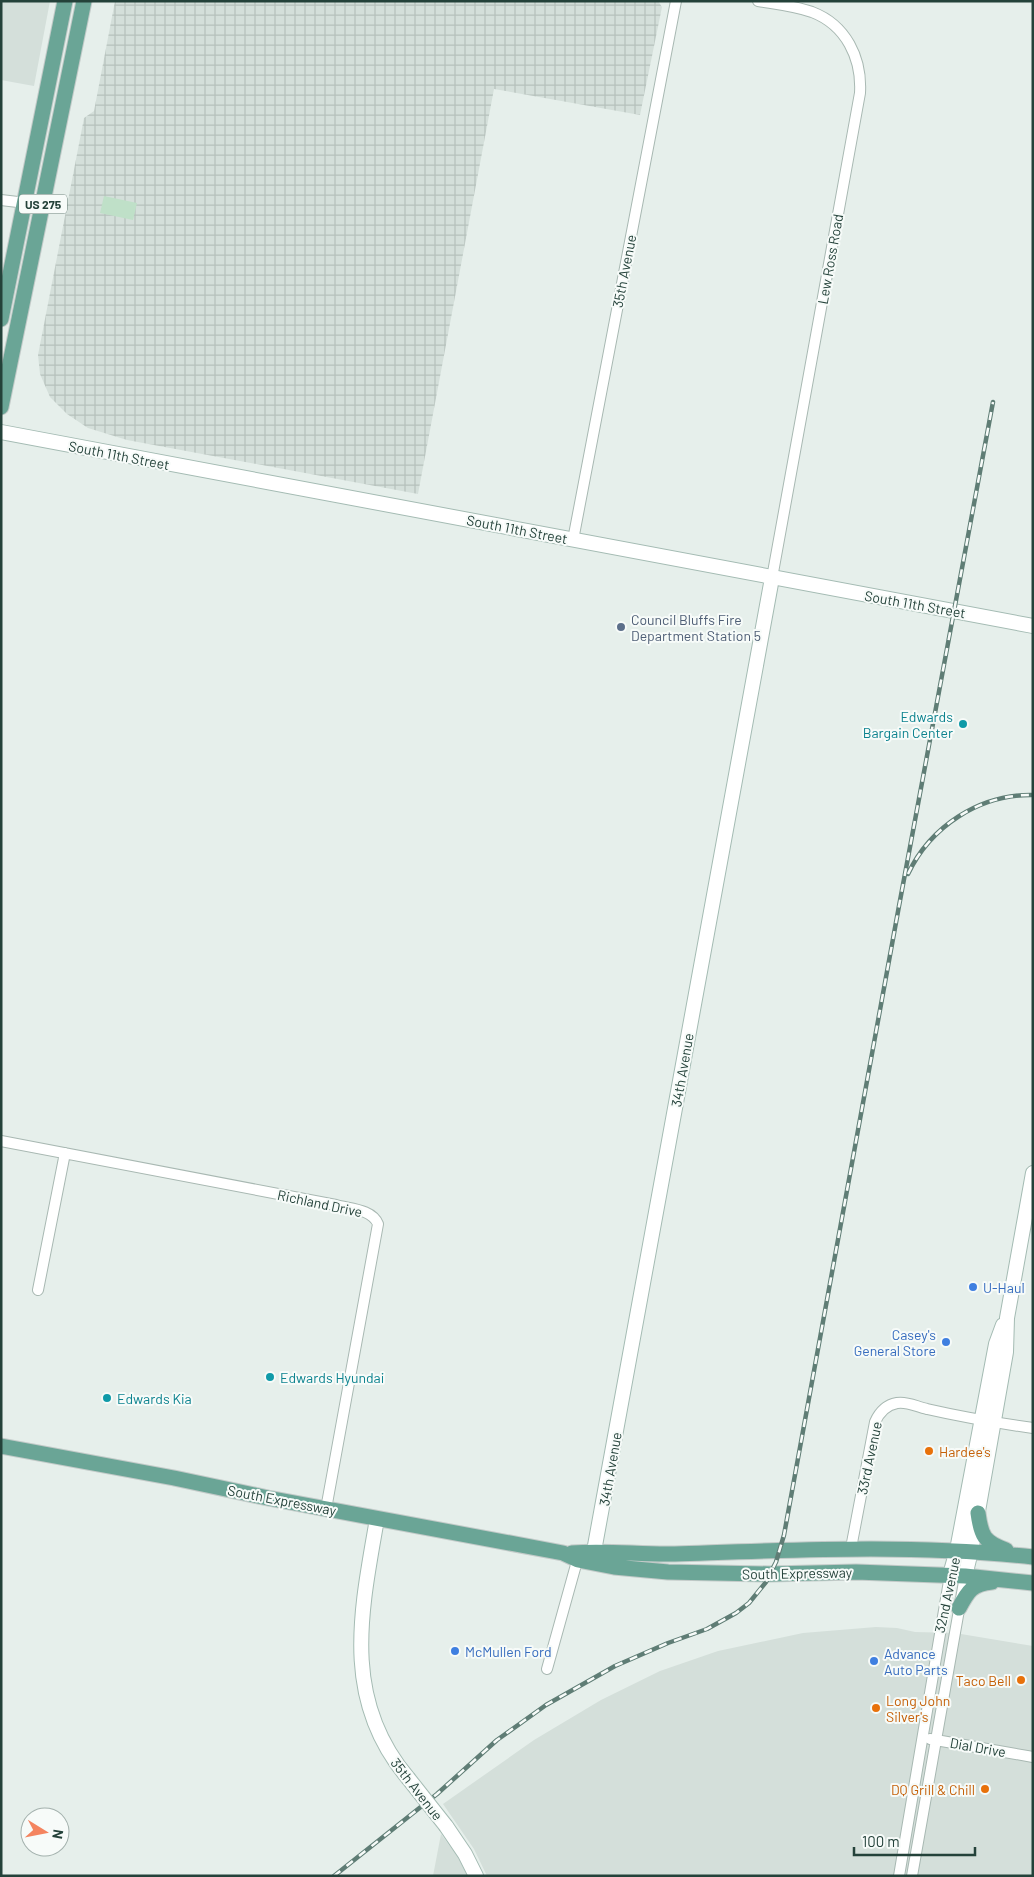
<svg xmlns="http://www.w3.org/2000/svg" width="1034" height="1877" font-family="Barlow,sans-serif">
	<style>
		.built { fill: #d4dfda }
		.industrial { fill: url(#industrial-grid) }
		.green { fill: #bfe0c8 }
		.lines { fill: none; stroke-linecap: round; stroke-linejoin: round }
		.street-casing { stroke: #a8b8b2; stroke-width: 12 }
		.secondary-casing { stroke: #a4bbb3; stroke-width: 16 }
		.primary-casing { stroke: #c2cac8; stroke-width: 17 }
		.street { stroke: #fff; stroke-width: 10 }
		.secondary { stroke: #fff; stroke-width: 14 }
		.primary { stroke: #6aa596; stroke-width: 15 }
		.rail-casing { stroke: #5f7d75; stroke-width: 4.5 }
		.rail { stroke: #f7fbf9; stroke-width: 2.5; stroke-dasharray: 8; stroke-linecap: butt }
		.secondary-bridge-casing { stroke: #a4bbb3; stroke-width: 16; stroke-linecap: butt }
		.secondary-bridge { stroke: #fff; stroke-width: 14 }
		.service-dot { fill: #5c6f8a; stroke: #f7fbf9; stroke-width: 2 }
		.culture-dot { fill: #0f9aa8; stroke: #f7fbf9; stroke-width: 2 }
		.shop-dot { fill: #3f7fe0; stroke: #f7fbf9; stroke-width: 2 }
		.food-dot { fill: #e8710a; stroke: #f7fbf9; stroke-width: 2 }
		.labels { text-anchor: middle; dominant-baseline: central; stroke-width: 4; stroke-linejoin: round; paint-order: stroke }
		.shield { fill: #f7fbf9; stroke: #637a73; stroke-width: 1 }
		.shield-label { font-size: 12px; font-weight: bold; fill: #24423a }
		.street-label { font-size: 14px; fill: #24423a; stroke: #f7fbf9 }
		.service-label { font-size: 14px; fill: #4e5e75; stroke: #f7fbf9; text-anchor: start }
		.culture-label { font-size: 14px; fill: #0d838f; stroke: #f7fbf9; text-anchor: start }
		.shop-label { font-size: 14px; fill: #366cbe; stroke: #f7fbf9; text-anchor: start }
		.food-label { font-size: 14px; fill: #c56008; stroke: #f7fbf9; text-anchor: start }
	</style>
	<defs>
		<pattern id="industrial-grid" width="8" height="8" patternUnits="userSpaceOnUse" patternTransform="scale(1.25)"><rect width="8" height="8" fill="#d4dfda"/><path d="M0 4h8M4 0v8" fill="none" stroke="#b6c1bc"/></pattern>
	</defs>
	<rect width="100%" height="100%" fill="#e6efeb"/>
	<path class="built" d="M 1,1 L 50,1 L 34,86 L 1,80 Z
		M 876,1627 L 897,1628 L 915,1632 L 955,1633 L 1033,1646 L 1033,1876 L 487,1876 L 474,1849 L 443,1804 L 534,1740 L 601,1700 L 660,1671 L 718,1651 L 803,1633 Z
		M 441,1834 L 459,1858 L 467,1876 L 433,1876 Z"/>
	<path class="industrial" d="M 115,1 L 658,1 L 662,7 L 640,115 L 494,89 L 418,494 L 127,440 L 88,428 L 67,414 L 50,397 L 40,374 L 38,355 L 84,118 L 94,111 Z"/>
	<path class="green" d="M 104,196 L 137,203 L 133,220 L 100,213 Z"/>
	<g class="lines">
		<g class="street-casing">
			<path id="street" d="M 758,1 C 776,4 795,6 812,12 C 846,25 862,58 860,93 L 772,578
				M 1,200 L 43,205
				M 573,540 L 676,1
				M 1,1141 L 336,1205 C 350,1209 372,1209 378,1224 L 326,1509
				M 38,1290 L 65,1153
				M 851,1548 L 875,1422 C 879,1413 886,1405 897,1403 C 907,1401 917,1407 927,1409 C 962,1417 997,1423 1033,1428
				M 547,1669 L 579,1554
				M 930,1739 L 1033,1757
				M 899,1876 L 950,1575
				M 912,1876 L 965,1576"/>
		</g>
		<g class="secondary-casing">
			<path id="secondary" d="M 1,432 L 1033,626
				M 377,1519 C 361,1611 341,1699 408,1778
				M 592,1562 L 772,578
				M 950,1575 L 957,1550 L 996,1344 L 1003,1325
				M 965,1576 L 971,1551 L 1006,1352 L 1007,1318 L 1033,1173
				M 446,1826 L 465,1854 L 476,1876"/>
		</g>
		<g class="primary-casing">
			<path id="primary" d="M 1,319 L 65,1
				M 1,407 L 84,1
				M 1,1446 L 174,1478 L 268,1498 L 563,1553 L 578,1560 L 614,1567 L 668,1572 L 770,1574 L 856,1572 L 965,1576 L 1033,1583
				M 978,1513 C 981,1536 984,1542 1006,1550
				M 572,1553 C 607,1550 641,1555 675,1554 C 795,1550 913,1544 1033,1557
				M 959,1608 C 968,1591 972,1584 992,1582"/>
		</g>
		<use href="#street" class="street"/>
		<use href="#secondary" class="secondary"/>
		<use href="#primary" class="primary"/>
		<g class="rail-casing">
			<path id="rail" d="M 908,874 C 930,827 979,794 1033,795
				M 334,1876 L 437,1794 L 497,1740 L 546,1705 L 615,1666 L 668,1643 L 707,1629 L 736,1613 L 749,1603 L 766,1582 L 776,1562 L 784,1535 L 899,906 L 993,402"/>
		</g>
		<use href="#rail" class="rail"/>
		<g class="secondary-bridge-casing">
			<path id="secondary-bridge" d="M 408,1778 L 446,1826"/>
		</g>
		<use href="#secondary-bridge" class="secondary-bridge"/>
	</g>
	<circle class="service-dot" cx="621" cy="627" r="5"/>
	<g class="culture-dot">
		<circle cx="963" cy="724" r="5"/>
		<circle cx="270" cy="1377" r="5"/>
		<circle cx="107" cy="1398" r="5"/>
	</g>
	<g class="shop-dot">
		<circle cx="973" cy="1287" r="5"/>
		<circle cx="946" cy="1342" r="5"/>
		<circle cx="455" cy="1651" r="5"/>
		<circle cx="874" cy="1661" r="5"/>
	</g>
	<g class="food-dot">
		<circle cx="929" cy="1451" r="5"/>
		<circle cx="1021" cy="1680" r="5"/>
		<circle cx="876" cy="1708" r="5"/>
		<circle cx="985" cy="1789" r="5"/>
	</g>
	<g class="labels">
		<rect class="shield" x="19" y="194.5" width="48" height="19" rx="4"/>
		<g class="shield-label">
			<text x="43" y="204">US 275</text>
		</g>
		<g class="street-label">
			<text transform="translate(830 259) rotate(-80)">Lew Ross Road</text>
			<text transform="translate(624 271) rotate(-79)">35th Avenue</text>
			<text transform="translate(119 455) rotate(11)">South 11th Street</text>
			<text transform="translate(517 529) rotate(11)">South 11th Street</text>
			<text transform="translate(915 604) rotate(10)">South 11th Street</text>
			<text transform="translate(682 1070) rotate(-80)">34th Avenue</text>
			<text transform="translate(320 1203) rotate(12)">Richland Drive</text>
			<text transform="translate(869 1458) rotate(-78)">33rd Avenue</text>
			<text transform="translate(610 1469) rotate(-80)">34th Avenue</text>
			<text transform="translate(282 1500) rotate(11)">South Expressway</text>
			<text transform="translate(797 1573) rotate(-1)">South Expressway</text>
			<text transform="translate(947 1595) rotate(-78)">32nd Avenue</text>
			<text transform="translate(978 1747) rotate(10)">Dial Drive</text>
			<text transform="translate(417 1789) rotate(52)">35th Avenue</text>
		</g>
		<g class="service-label">
			<text x="631" y="619">Council Bluffs Fire<tspan x="631" dy="16">Department Station 5</tspan></text>
		</g>
		<g class="culture-label">
			<text x="953" y="716" text-anchor="end">Edwards<tspan x="953" dy="16">Bargain Center</tspan></text>
			<text x="280" y="1377">Edwards Hyundai</text>
			<text x="117" y="1398">Edwards Kia</text>
		</g>
		<g class="shop-label">
			<text x="983" y="1287">U-Haul</text>
			<text x="936" y="1334" text-anchor="end">Casey's<tspan x="936" dy="16">General Store</tspan></text>
			<text x="465" y="1651">McMullen Ford</text>
			<text x="884" y="1653">Advance<tspan x="884" dy="16">Auto Parts</tspan></text>
		</g>
		<g class="food-label">
			<text x="939" y="1451">Hardee's</text>
			<text x="1011" y="1680" text-anchor="end">Taco Bell</text>
			<text x="886" y="1700">Long John<tspan x="886" dy="16">Silver's</tspan></text>
			<text x="975" y="1789" text-anchor="end">DQ Grill &amp; Chill</text>
		</g>
	</g>
	<rect width="1034" height="1877" fill="none" stroke="#24423a" stroke-width="5"/>
	<g transform="translate(45 1832) rotate(100)"><circle r="24" fill="#f7fbf9" stroke="#a3b1ad"/>
	<path d="M0-4L9 19L0 12L-9 19Z" fill="#f4845f"/>
	<text y="-8" font-size="14" font-weight="bold" text-anchor="middle" fill="#24423a">N</text>
	</g>
	<path d="M854 1847v8h121v-8" fill="none" stroke="#24423a" stroke-width="2.5"/>
	<text x="862" y="1847" font-size="15" fill="#24423a" stroke="#f7fbf9" stroke-width="4" paint-order="stroke">100 m</text>
</svg>
